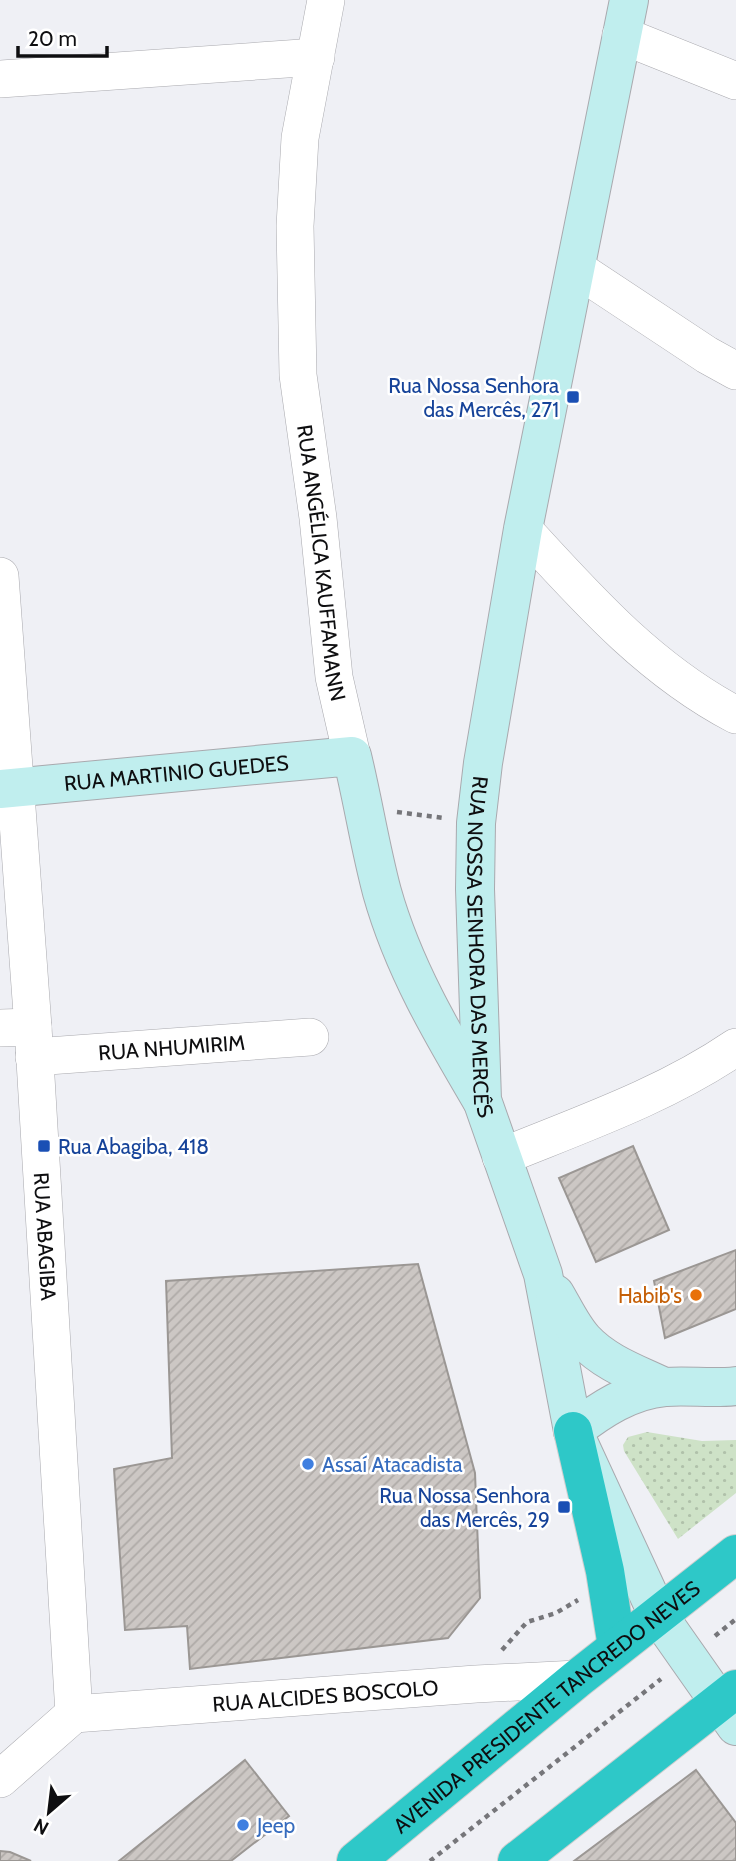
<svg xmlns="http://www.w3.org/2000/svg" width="736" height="1861" font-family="Cabin,sans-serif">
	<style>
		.park { fill: url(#park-dots) }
		.building { fill: url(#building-hatch); stroke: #9b9794; stroke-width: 2 }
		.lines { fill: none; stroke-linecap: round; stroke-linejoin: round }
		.street-casing { stroke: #a9a9ae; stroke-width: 38 }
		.secondary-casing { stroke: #a9a9ae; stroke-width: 40 }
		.highway-casing { stroke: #cfcfcf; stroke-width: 40 }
		.path { stroke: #76767a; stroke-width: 4.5; stroke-dasharray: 5 5; stroke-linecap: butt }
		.street { stroke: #fff; stroke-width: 37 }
		.secondary { stroke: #c0eeee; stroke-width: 38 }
		.highway { stroke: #2ec8c8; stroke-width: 38 }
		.transit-dot { fill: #1a4fb4; stroke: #fff; stroke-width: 2.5 }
		.food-dot { fill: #e8710a; stroke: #fff; stroke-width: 2.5 }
		.shop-dot { fill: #3f7fe0; stroke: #fff; stroke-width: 2.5 }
		.labels { text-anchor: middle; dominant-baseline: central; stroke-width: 5; stroke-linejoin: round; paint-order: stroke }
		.transit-label { font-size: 21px; fill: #164399; stroke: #fff; text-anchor: end }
		.street-label { font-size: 21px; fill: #0e0e10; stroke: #fff }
		.food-label { font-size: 21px; fill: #c56008; stroke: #fff; text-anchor: end }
		.shop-label { font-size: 21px; fill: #366cbe; stroke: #fff; text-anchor: start }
	</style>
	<defs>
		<pattern id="park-dots" width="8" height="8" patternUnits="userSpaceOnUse" patternTransform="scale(1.75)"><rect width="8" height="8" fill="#cee2c7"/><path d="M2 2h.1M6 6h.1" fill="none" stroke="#b0c1aa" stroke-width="1.8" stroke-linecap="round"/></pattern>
		<pattern id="building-hatch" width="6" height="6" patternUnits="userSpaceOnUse" patternTransform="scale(1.75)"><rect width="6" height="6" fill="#ccc7c4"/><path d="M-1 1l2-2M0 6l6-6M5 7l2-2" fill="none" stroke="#aeaaa7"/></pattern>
	</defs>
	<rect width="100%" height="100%" fill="#eff0f5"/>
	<path class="park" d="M 647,1432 L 702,1441 L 736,1440 L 736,1493 L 678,1539 L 624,1451 L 623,1445 L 628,1437 Z"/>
	<path class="building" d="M 633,1146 L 669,1230 L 596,1262 L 559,1178 Z
		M 736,1250 L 736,1309 L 665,1338 L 654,1281 Z
		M 418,1264 L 475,1473 L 480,1598 L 448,1638 L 190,1669 L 187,1626 L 125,1630 L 114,1469 L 172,1458 L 166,1281 Z
		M 245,1760 L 289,1816 L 231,1861 L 119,1861 Z
		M 696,1770 L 736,1823 L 736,1861 L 574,1861 Z
		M 0,1851 L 10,1852 L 31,1861 L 0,1861 Z"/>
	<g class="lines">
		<g class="street-casing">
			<g id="street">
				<path id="s1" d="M 326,0 L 300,138 L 295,226 L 298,375 L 318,518 L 334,677 L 352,756"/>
				<path d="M 621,35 L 736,81"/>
				<path d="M 0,79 L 316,57"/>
				<path d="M 577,269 L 707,355 L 736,371"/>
				<path d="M 523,529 C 587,599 650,670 736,715"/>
				<path id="s2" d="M 0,576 L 33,1027 L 74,1714"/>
				<path d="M 0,1028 L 33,1027"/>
				<path id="s3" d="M 34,1057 L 310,1037"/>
				<path d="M 501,1157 C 582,1124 664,1096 736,1047"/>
				<path id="s4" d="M 74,1714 L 476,1684 L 577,1679"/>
				<path d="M 0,1779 L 74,1714"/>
			</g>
		</g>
		<g class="secondary-casing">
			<g id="secondary">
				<path id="s5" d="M 629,0 L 523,529 L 483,763 L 476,823 L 475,889 L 482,1100 L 543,1274 L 573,1431 L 658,1615 L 736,1726"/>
				<path id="s6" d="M 0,789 L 352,756 C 363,801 370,847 382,892 C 403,967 442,1033 481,1099"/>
				<path d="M 555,1294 C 564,1309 572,1327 584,1340 C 605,1363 637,1374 664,1387"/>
				<path d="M 573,1431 C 600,1410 630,1390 665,1387 C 689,1385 712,1389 736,1386"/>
			</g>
		</g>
		<g class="highway-casing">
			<g id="highway">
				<path d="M 573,1431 L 605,1571 L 617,1647"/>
				<path id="s7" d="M 356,1861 L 577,1679 L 736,1554"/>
				<path d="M 517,1861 L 736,1689"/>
			</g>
		</g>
		<path class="path" d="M 397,812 L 444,818
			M 715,1636 L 736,1619
			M 502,1650 L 527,1622 L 556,1613 L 578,1600
			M 430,1861 L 661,1679"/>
		<use href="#street" class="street"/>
		<use href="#secondary" class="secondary"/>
		<use href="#highway" class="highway"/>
	</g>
	<g class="transit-dot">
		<rect x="566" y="390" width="14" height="14" rx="3.5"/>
		<rect x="37" y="1139" width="14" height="14" rx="3.5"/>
		<rect x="557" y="1500" width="14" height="14" rx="3.5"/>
	</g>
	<circle class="food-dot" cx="696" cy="1295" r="7"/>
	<g class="shop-dot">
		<circle cx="308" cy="1464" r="7"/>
		<circle cx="243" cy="1825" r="7"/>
	</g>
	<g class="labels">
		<g class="transit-label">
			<text x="559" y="385">Rua Nossa Senhora<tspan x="559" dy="24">das Mercês, 271</tspan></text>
			<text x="58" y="1146" text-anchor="start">Rua Abagiba, 418</text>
			<text x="550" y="1495">Rua Nossa Senhora<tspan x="550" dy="24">das Mercês, 29</tspan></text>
		</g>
		<g class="street-label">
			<text stroke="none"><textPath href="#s1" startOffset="567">RUA ANGÉLICA KAUFFAMANN</textPath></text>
			<text stroke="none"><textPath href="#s6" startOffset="177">RUA MARTINIO GUEDES</textPath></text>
			<text stroke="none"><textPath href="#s5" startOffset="961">RUA NOSSA SENHORA DAS MERCÊS</textPath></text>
			<text stroke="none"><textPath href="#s3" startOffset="138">RUA NHUMIRIM</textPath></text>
			<text stroke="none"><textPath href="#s2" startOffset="662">RUA ABAGIBA</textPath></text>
			<text stroke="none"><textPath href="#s4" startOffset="252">RUA ALCIDES BOSCOLO</textPath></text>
			<text stroke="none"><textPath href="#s7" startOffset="245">AVENIDA PRESIDENTE TANCREDO NEVES</textPath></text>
		</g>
		<g class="food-label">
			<text x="682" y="1295">Habib's</text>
		</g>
		<g class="shop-label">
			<text x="322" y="1464">Assaí Atacadista</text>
			<text x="257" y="1825">Jeep</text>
		</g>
	</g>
	<g transform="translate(49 1812) rotate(208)" stroke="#ffffff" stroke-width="5" paint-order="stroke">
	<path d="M0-5L12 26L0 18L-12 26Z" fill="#0e0e10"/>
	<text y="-10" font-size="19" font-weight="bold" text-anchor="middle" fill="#0e0e10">N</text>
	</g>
	<path d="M18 46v10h89v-10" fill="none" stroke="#0e0e10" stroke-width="3.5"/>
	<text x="28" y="46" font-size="21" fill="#0e0e10" stroke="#ffffff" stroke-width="5" paint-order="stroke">20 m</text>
</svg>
